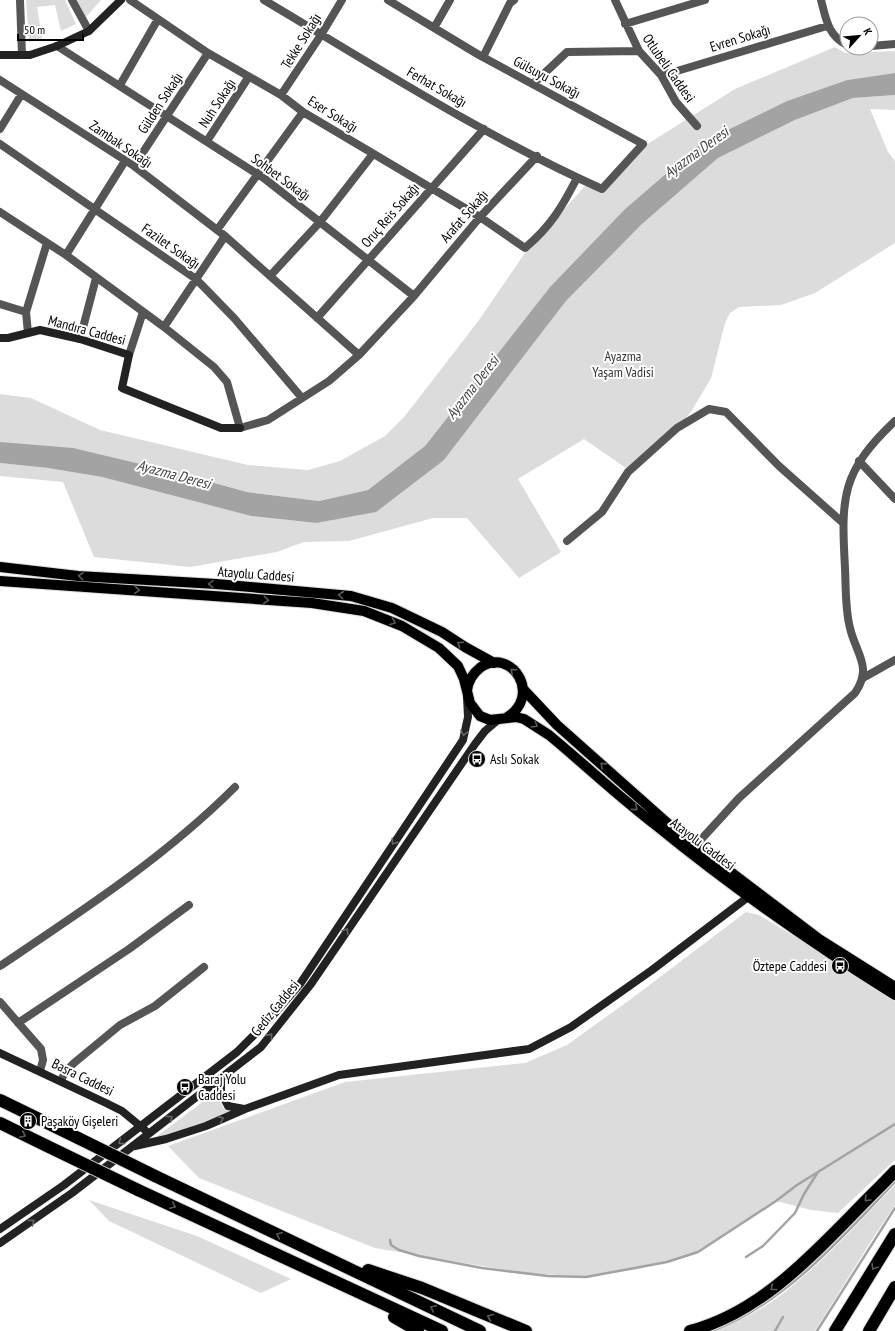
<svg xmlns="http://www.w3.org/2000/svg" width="895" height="1331" font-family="'PT Sans Narrow',sans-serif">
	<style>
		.green { fill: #dcdcdc }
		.water { fill: #a3a3a3 }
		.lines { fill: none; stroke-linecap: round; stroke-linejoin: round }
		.stream { stroke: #a3a3a3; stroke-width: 2.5 }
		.primary-casing { stroke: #dbdbdb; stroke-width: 12 }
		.highway-casing { stroke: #dbdbdb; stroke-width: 14 }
		.street { stroke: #555; stroke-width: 8 }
		.secondary { stroke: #222; stroke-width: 8 }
		.primary { stroke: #000; stroke-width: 10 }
		.highway { stroke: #000; stroke-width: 12 }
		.highway-bridge-casing { stroke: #dbdbdb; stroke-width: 14; stroke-linecap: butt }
		.highway-bridge { stroke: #000; stroke-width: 12 }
		.oneway { stroke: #595959 }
		.oneway2 { stroke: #646464 }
		.labels { text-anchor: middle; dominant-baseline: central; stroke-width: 4; stroke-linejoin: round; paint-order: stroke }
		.street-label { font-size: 14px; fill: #000; stroke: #fff }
		.park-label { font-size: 14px; fill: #333; stroke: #fff }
		.poi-label { font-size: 14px; fill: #000; stroke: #fff; text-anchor: start }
		.water-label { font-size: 15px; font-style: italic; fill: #444; stroke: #fff }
	</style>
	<rect width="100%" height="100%" fill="#fff"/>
	<path class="green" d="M 26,0 L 65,0 L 76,24 L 61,31 L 55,5 L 37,7 L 42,38 L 29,42 Z
		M 77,0 L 101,0 L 86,17 Z
		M 835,47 L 845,53 L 895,51 L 895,73 L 847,80 L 787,101 L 703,142 L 625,209 L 550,287 L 425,446 L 368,490 L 319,501 L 247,492 L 178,473 L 0,442 L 0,394 L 31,398 L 100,430 L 248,465 L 308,470 L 340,461 L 385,436 L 405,416 L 479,320 L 525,253 L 585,186 L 602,193 L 646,145 L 735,89 Z
		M 895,95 L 895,110 L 870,109 L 888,152 L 895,161 L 895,243 L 815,293 L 781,305 L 739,307 L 730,313 L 725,323 L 711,378 L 691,412 L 677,428 L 626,468 L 584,439 L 518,479 L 561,552 L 519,578 L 467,518 L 433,518 L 349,541 L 304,542 L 277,552 L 190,567 L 94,557 L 63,482 L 0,476 L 0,463 L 48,468 L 102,477 L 251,516 L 316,523 L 444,460 L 566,301 L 642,224 L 718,158 L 795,120 L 853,98 Z
		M 746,912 L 759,915 L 812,947 L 895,1002 L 895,1160 L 838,1213 L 811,1210 L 776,1201 L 698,1252 L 679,1258 L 639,1269 L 586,1277 L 525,1273 L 375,1248 L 199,1178 L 168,1146 L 345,1082 L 525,1063 L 567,1045 L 631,999 Z
		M 217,1091 L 223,1108 L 233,1112 L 204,1124 L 152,1140 Z
		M 895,1185 L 895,1205 L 873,1238 L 815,1331 L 716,1331 C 736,1322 755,1313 773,1301 C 818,1268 856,1225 895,1185 Z
		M 89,1200 L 197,1236 L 291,1279 L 261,1293 L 109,1221 Z"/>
	<path class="water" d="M 895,73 L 895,95 L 853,98 L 795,120 L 718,158 L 642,224 L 566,301 L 444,460 L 376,512 L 316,523 L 251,516 L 102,477 L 48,468 L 0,463 L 0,442 L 73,448 L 178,473 L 247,492 L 319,501 L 368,490 L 425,446 L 550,287 L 625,209 L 703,142 L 787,101 L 847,80 Z"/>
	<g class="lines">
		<path class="stream" d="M 390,1240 L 391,1245 L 399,1250 L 419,1256 L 482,1268 L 548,1276 L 586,1277 L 667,1262 L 698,1252 L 776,1201 L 797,1185 L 895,1124
			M 746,1257 L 763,1246 L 795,1213 L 804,1194 L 818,1172
			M 712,1331 C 786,1303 841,1238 895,1182
			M 775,1331 L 783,1317
			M 817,1331 L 895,1208"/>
		<g class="primary-casing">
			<path id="primary" d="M 0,567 L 78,576 L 216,584 L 351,596 L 392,608 L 442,632 L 465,647 L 494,663
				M 0,581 L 312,603 L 364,611 L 402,626 L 439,648 L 458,666 L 464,679 L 470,703 L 480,716 L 490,720 L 516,717 L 524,719 L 549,735 C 584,764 617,795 653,823 C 730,886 811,943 895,995
				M 524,690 L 557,725 L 674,829 L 819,939 L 895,987
				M 467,691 C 468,681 473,673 481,667 C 512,647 543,696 506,718"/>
		</g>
		<g class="highway-casing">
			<path id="highway" d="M 0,1100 L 78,1138
				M 0,1123 L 47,1146
				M 155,1176 L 480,1331
				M 138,1190 L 442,1331
				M 368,1270 L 422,1288 L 526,1331
				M 394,1317 L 418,1331
				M 690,1331 C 755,1314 804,1264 850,1217 C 865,1201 880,1187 895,1171
				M 835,1331 L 895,1234
				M 869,1331 L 895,1287"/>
		</g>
		<path class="street" d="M 20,0 L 22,55
			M 72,0 L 89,31
			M 130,0 L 208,53 L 281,95 L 303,112 L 480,217 L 525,248 C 551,226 562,207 577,178
			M 264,0 C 375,66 484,136 602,189 L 643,144 L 479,55 L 388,0
			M 615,0 L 639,51 L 661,75 L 676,102 L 697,126
			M 821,0 C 826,19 828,36 847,45
			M 625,24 L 705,0
			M 434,28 L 450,0
			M 57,46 L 265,179 L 414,296 L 359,355
			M 871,46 L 895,44
			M 483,57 L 510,3 L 514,0
			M 661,75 L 677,71 L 827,26
			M 0,80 L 134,166 L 225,236
			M 533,84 L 567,52 L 639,51
			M 120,85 L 158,19
			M 281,95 L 321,35 L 342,0
			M 0,129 L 21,95
			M 207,141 L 248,78
			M 0,144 L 196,279 L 234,318 L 302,398
			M 134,166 L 208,53
			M 0,212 L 66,255 L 164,327
			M 217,230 L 303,112
			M 225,236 L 359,355 L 329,381 L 268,420 L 240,428 L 227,382 L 214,367 L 164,327 Z
			M 66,255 L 125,161
			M 270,276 L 320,222 L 373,154
			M 414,296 L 480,217 L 537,156
			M 0,304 L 26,312
			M 317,318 L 484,129
			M 28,333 L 26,312 L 47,243
			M 80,339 L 96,278
			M 129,355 L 143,312
			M 859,461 L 895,499
			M 567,541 L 602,512 L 628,472 L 677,428 L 709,409 L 726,412 L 779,466 L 842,522
			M 863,678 L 895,660
			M 696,845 L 739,798 L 855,693 C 873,667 856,654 850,628 C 845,609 846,588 845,568 C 841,497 841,472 895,421
			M 0,966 C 82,911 165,857 235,787
			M 0,1002 L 41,1049 L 43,1060 L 40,1071
			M 18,1023 L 129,949 L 189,905
			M 61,1081 L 65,1072 L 74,1063 L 120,1025 L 155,1006 L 204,967"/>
		<path class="secondary" d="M 0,55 L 30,55 L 57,46 L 89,31 L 121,0
			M 0,338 L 8,338 L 40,330 L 80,339 L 129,355 L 122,388 L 221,428 L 240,428
			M 0,1053 L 106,1103 L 122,1111 L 145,1130
			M 221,1078 L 221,1092 L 228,1106 L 244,1109
			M 135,1146 L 166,1139 L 206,1126 L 245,1109 L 339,1075 L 529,1049 L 571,1027 L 652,970 L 752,894
			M 0,1229 L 64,1185 L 237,1052 L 269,1020 L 300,984 L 463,740 L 468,717 L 467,697
			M 0,1243 L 72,1193 L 261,1047 L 311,984 L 475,744 L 485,731 L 498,720"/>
		<use href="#primary" class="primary"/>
		<use href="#highway" class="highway"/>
		<g class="highway-bridge-casing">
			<path id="highway-bridge" d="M 78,1138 L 155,1176
				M 47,1146 L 138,1190"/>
		</g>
		<use href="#highway-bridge" class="highway-bridge"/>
	</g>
	<defs><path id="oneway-chevron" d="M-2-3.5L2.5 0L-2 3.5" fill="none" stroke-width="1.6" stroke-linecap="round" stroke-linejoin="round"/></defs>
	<g class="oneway">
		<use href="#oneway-chevron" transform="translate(81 576) rotate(-175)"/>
		<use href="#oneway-chevron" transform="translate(211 584) rotate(-177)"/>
		<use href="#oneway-chevron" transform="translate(137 590) rotate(4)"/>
		<use href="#oneway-chevron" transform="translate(341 595) rotate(-174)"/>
		<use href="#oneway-chevron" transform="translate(266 600) rotate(5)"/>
		<use href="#oneway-chevron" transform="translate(393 622) rotate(21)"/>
		<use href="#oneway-chevron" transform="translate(460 644) rotate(-146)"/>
		<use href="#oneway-chevron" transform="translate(513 671) rotate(-138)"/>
		<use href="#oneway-chevron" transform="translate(535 725) rotate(32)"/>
		<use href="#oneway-chevron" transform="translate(603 765) rotate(-138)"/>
		<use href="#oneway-chevron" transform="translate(635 808) rotate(41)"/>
		<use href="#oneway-chevron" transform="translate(23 1135) rotate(25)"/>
		<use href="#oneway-chevron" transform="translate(867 1199) rotate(135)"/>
		<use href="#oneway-chevron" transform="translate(173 1206) rotate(25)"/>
		<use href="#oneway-chevron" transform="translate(279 1235) rotate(-155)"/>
		<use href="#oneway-chevron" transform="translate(874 1267) rotate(122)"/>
		<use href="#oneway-chevron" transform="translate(773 1288) rotate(141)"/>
		<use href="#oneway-chevron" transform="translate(433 1308) rotate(-155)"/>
		<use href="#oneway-chevron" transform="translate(490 1317) rotate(-157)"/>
	</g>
	<g class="oneway2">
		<use href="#oneway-chevron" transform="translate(464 733) rotate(103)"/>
		<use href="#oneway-chevron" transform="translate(394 842) rotate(124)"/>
		<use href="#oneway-chevron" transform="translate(346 931) rotate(-56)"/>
		<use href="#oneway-chevron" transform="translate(270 1036) rotate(-51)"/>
		<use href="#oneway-chevron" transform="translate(170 1118) rotate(-38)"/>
		<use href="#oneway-chevron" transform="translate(221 1119) rotate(-24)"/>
		<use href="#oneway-chevron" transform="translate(121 1142) rotate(143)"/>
		<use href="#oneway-chevron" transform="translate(32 1222) rotate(-36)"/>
	</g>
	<defs>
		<g id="bus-disc" transform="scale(0.9)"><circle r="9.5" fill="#000" stroke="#fff"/><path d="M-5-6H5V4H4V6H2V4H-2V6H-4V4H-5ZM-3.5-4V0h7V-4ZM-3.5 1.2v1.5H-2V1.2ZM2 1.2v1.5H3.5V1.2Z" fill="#fff"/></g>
		<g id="building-disc" transform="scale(0.9)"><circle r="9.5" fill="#000" stroke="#fff"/><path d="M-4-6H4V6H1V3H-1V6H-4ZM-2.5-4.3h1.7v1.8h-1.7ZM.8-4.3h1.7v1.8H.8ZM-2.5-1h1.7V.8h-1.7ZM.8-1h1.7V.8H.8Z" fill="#fff"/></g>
	</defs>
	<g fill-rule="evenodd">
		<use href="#bus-disc" x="477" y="759"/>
		<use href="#bus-disc" x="840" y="966"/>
		<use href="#bus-disc" x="185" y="1087"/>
		<use href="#building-disc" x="28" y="1121"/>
	</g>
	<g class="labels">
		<g class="street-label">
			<text transform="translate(740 38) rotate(-17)">Evren Sokağı</text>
			<text transform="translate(301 41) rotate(-58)">Tekke Sokağı</text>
			<text transform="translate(669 68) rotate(55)">Otlubeli Caddesi</text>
			<text transform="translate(547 77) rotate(28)">Gülsuyu Sokağı</text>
			<text transform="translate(437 87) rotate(30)">Ferhat Sokağı</text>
			<text transform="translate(160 103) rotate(-57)">Gülden Sokağı</text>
			<text transform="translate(217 103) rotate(-57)">Nuh Sokağı</text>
			<text transform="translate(333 114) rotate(32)">Eser Sokağı</text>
			<text transform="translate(121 144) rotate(34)">Zambak Sokağı</text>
			<text transform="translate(281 177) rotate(36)">Sohbet Sokağı</text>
			<text transform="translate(390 215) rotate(-49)">Oruç Reis Sokağı</text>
			<text transform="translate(464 216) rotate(-49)">Arafat Sokağı</text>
			<text transform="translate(171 246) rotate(35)">Fazilet Sokağı</text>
			<text transform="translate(87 330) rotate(15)">Mandıra Caddesi</text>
			<text transform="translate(256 574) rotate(4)">Atayolu Caddesi</text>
			<text transform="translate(703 844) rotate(37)">Atayolu Caddesi</text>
			<text transform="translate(275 1008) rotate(-51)">Gediz Caddesi</text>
			<text transform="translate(83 1077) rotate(26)">Basra Caddesi</text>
		</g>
		<g class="park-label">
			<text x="623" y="356">Ayazma<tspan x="623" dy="16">Yaşam Vadisi</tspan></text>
		</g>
		<g class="poi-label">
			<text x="490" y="759">Aslı Sokak</text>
			<text x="827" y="966" text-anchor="end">Öztepe Caddesi</text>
			<text x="198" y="1079">Baraj Yolu<tspan x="198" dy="16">Caddesi</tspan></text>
			<text x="41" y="1121">Paşaköy Gişeleri</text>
		</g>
		<g class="water-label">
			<text transform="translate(696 152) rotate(-36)">Ayazma Deresi</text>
			<text transform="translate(472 387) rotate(-52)">Ayazma Deresi</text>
			<text transform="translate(174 474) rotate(15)">Ayazma Deresi</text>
		</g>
	</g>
	<g transform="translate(859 36) rotate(63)"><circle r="19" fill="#ffffff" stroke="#999999"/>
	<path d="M0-3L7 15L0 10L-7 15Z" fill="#000000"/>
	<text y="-6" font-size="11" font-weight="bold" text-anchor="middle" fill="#000000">K</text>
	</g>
	<path d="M18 34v6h65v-6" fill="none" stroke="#000000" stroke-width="2"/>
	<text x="24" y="34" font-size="12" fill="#000000" stroke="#ffffff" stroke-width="3" paint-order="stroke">50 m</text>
</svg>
